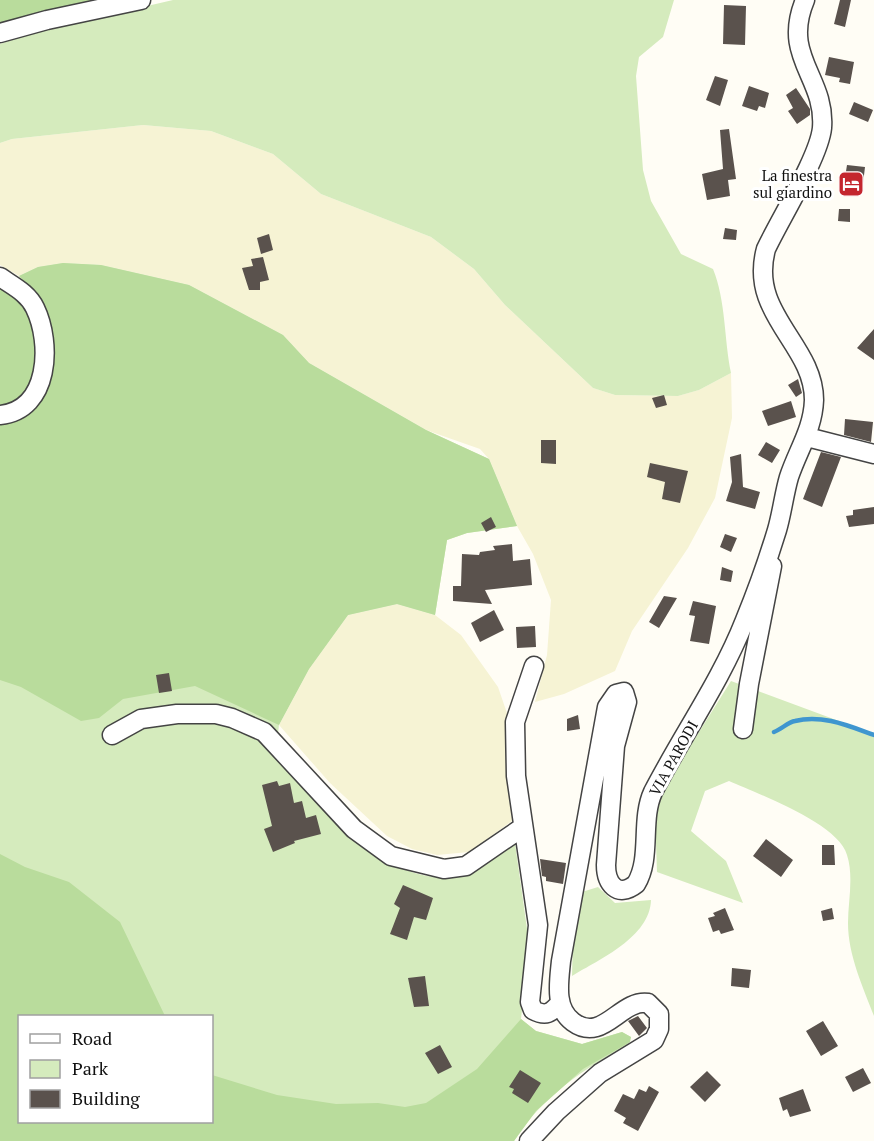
<svg xmlns="http://www.w3.org/2000/svg" width="874" height="1141" font-family="'PT Serif',serif">
	<style>
		.farmland { fill: #f6f3d4 }
		.green { fill: #d5ebbd; fill-rule: evenodd }
		.forest { fill: #b9dc9c }
		.lines { fill: none; stroke-linecap: round; stroke-linejoin: round }
		.stream { stroke: #3f96cf; stroke-width: 4.5 }
		.building { fill: #5a524d }
		.minor-casing { stroke: #444; stroke-width: 21 }
		.minor { stroke: #fff; stroke-width: 18 }
		.labels { text-anchor: middle; dominant-baseline: central; stroke-width: 6; stroke-linejoin: round; paint-order: stroke }
		.poi-label { font-size: 15px; fill: #111; stroke: #fff; text-anchor: end }
		.street-label { font-size: 15px; fill: #111; stroke: #fff }
	</style>
	<rect width="100%" height="100%" fill="#fffdf5"/>
	<path class="farmland" d="M 143,125 L 211,131 L 273,154 L 321,194 L 431,237 L 474,269 L 505,305 L 593,388 L 615,395 L 678,396 L 699,390 L 731,373 L 732,418 L 715,498 L 688,548 L 632,631 L 615,671 L 564,694 L 535,702 L 547,655 L 551,600 L 533,554 L 517,526 L 489,459 L 480,449 L 426,430 L 309,363 L 283,335 L 189,285 L 101,265 L 63,263 L 38,267 L 19,276 L 0,265 L 0,143 L 12,139 Z
		M 397,604 L 435,615 L 461,635 L 498,687 L 509,719 L 512,821 L 469,852 L 437,855 L 412,849 L 387,836 L 330,783 L 279,725 L 309,669 L 348,615 Z"/>
	<path class="green" d="M 173,0 L 674,0 L 663,37 L 639,57 L 636,76 L 643,170 L 651,201 L 681,254 L 713,269 C 726,301 724,339 731,373 L 699,390 L 678,396 L 615,395 L 593,388 L 505,305 L 474,269 L 431,237 L 321,194 L 273,154 L 211,131 L 143,125 L 12,139 L 0,143 L 0,44 L 31,33 Z
		M 63,263 L 101,265 L 189,285 L 283,335 L 309,363 L 426,430 L 489,459 L 517,526 L 467,533 L 447,540 L 435,615 L 397,604 L 348,615 L 309,669 L 279,724 L 276,756 C 326,809 382,890 465,876 C 477,873 503,851 515,843 L 529,943 L 521,1019 L 536,1031 L 582,1044 L 622,1032 L 631,1037 L 628,1045 C 583,1069 542,1097 514,1141 L 0,1141 L 0,424 C 18,420 27,415 39,402 L 32,289 L 19,276 L 38,267 ZM 20,1016 L 212,1016 L 212,1122 L 20,1122 Z
		M 731,681 L 874,734 L 874,1016 C 863,987 848,955 848,923 C 848,901 854,877 847,855 C 838,823 758,794 729,781 L 705,791 L 691,831 L 726,861 L 743,903 L 657,872 L 655,814 L 667,783 Z
		M 598,887 L 615,903 L 651,900 C 650,937 600,959 572,976 L 573,937 L 582,892 Z"/>
	<path class="forest" d="M 0,0 L 110,0 L 60,8 L 0,25 Z
		M 63,263 L 101,265 L 189,285 L 283,335 L 309,363 L 426,430 L 489,459 L 517,526 L 467,533 L 447,540 L 435,615 L 397,604 L 348,615 L 309,669 L 279,725 L 195,686 L 123,699 L 99,718 L 81,721 L 21,687 L 0,680 L 0,424 C 18,420 27,415 39,402 L 32,289 L 19,276 L 38,267 Z
		M 0,287 C 9,293 19,299 25,309 C 44,340 43,398 0,406 Z
		M 0,854 L 25,867 L 69,882 L 120,922 L 165,1016 L 20,1016 L 20,1122 L 212,1122 L 212,1075 L 277,1095 L 336,1104 L 378,1103 L 405,1107 L 426,1103 L 477,1069 L 521,1019 L 536,1031 L 582,1044 L 622,1032 L 631,1037 L 630,1042 L 583,1069 L 536,1111 L 514,1141 L 0,1141 Z"/>
	<g class="lines">
		<path class="stream" d="M 774,732 C 782,729 788,722 795,721 C 822,714 849,726 874,735"/>
	</g>
	<path class="building" d="M 840,0 L 851,0 L 845,27 L 834,24 Z
		M 724,5 L 746,6 L 745,45 L 723,44 Z
		M 829,57 L 854,62 L 850,84 L 839,82 L 840,78 L 825,75 Z
		M 715,76 L 728,80 L 720,106 L 706,100 Z
		M 749,86 L 769,93 L 765,108 L 759,106 L 757,111 L 742,106 Z
		M 796,88 L 810,109 L 810,115 L 797,124 L 788,111 L 793,108 L 786,95 Z
		M 854,102 L 873,110 L 868,122 L 849,114 Z
		M 729,129 L 736,179 L 728,180 L 730,196 L 707,200 L 702,174 L 723,169 L 720,130 Z
		M 847,165 L 865,167 L 862,192 L 843,190 Z
		M 839,209 L 850,209 L 850,222 L 838,221 Z
		M 725,228 L 737,230 L 736,240 L 723,239 Z
		M 269,234 L 273,250 L 261,254 L 257,238 Z
		M 263,257 L 269,280 L 260,282 L 260,290 L 249,290 L 242,268 L 253,266 L 251,259 Z
		M 874,329 L 874,360 L 857,348 Z
		M 798,379 L 802,393 L 796,397 L 788,385 Z
		M 664,395 L 667,405 L 656,408 L 652,398 Z
		M 791,401 L 796,417 L 768,426 L 762,411 Z
		M 845,419 L 873,422 L 871,442 L 844,435 Z
		M 541,440 L 556,440 L 556,464 L 541,463 Z
		M 766,442 L 780,450 L 772,463 L 758,455 Z
		M 821,452 L 841,457 L 822,507 L 803,499 Z
		M 741,454 L 743,487 L 760,492 L 755,509 L 726,501 L 732,482 L 730,457 Z
		M 650,463 L 688,471 L 680,503 L 662,499 L 665,482 L 647,477 Z
		M 874,507 L 874,524 L 849,527 L 846,516 L 853,515 L 853,510 Z
		M 491,517 L 496,527 L 486,532 L 481,523 Z
		M 725,534 L 737,538 L 731,552 L 720,547 Z
		M 512,544 L 513,561 L 530,559 L 532,585 L 485,590 L 492,604 L 453,601 L 453,586 L 461,586 L 462,554 L 479,555 L 480,552 L 495,550 L 493,546 Z
		M 722,567 L 733,571 L 731,582 L 720,580 Z
		M 664,596 L 677,598 L 659,628 L 649,622 Z
		M 693,601 L 716,606 L 709,644 L 690,641 L 695,616 L 689,615 Z
		M 494,610 L 504,630 L 480,642 L 471,623 Z
		M 535,626 L 536,647 L 517,648 L 516,627 Z
		M 169,673 L 172,691 L 159,693 L 156,675 Z
		M 578,715 L 580,729 L 567,731 L 567,719 Z
		M 277,781 L 279,786 L 290,783 L 294,803 L 302,801 L 306,818 L 316,815 L 321,834 L 294,841 L 295,843 L 273,852 L 264,829 L 272,826 L 262,785 Z
		M 766,839 L 793,860 L 781,877 L 753,856 Z
		M 822,845 L 834,845 L 835,865 L 822,865 Z
		M 540,859 L 566,863 L 563,884 L 546,881 L 546,877 L 542,876 Z
		M 403,885 L 433,898 L 426,920 L 414,917 L 407,940 L 390,934 L 400,908 L 394,904 Z
		M 725,908 L 734,930 L 721,934 L 719,930 L 713,932 L 708,918 L 715,916 L 713,913 Z
		M 832,908 L 834,919 L 823,921 L 821,911 Z
		M 732,968 L 751,970 L 749,988 L 731,986 Z
		M 425,976 L 429,1006 L 414,1007 L 408,978 Z
		M 638,1016 L 647,1028 L 639,1036 L 628,1021 Z
		M 823,1021 L 838,1046 L 821,1056 L 806,1031 Z
		M 440,1045 L 452,1067 L 438,1074 L 425,1053 Z
		M 863,1068 L 871,1083 L 853,1092 L 845,1077 Z
		M 520,1070 L 541,1083 L 528,1103 L 512,1093 L 514,1089 L 509,1087 Z
		M 707,1071 L 721,1085 L 705,1102 L 690,1087 Z
		M 649,1086 L 659,1092 L 638,1131 L 623,1123 L 626,1118 L 614,1111 L 623,1094 L 634,1099 L 639,1089 L 646,1092 Z
		M 803,1089 L 811,1111 L 790,1117 L 787,1109 L 783,1111 L 779,1098 Z"/>
	<g class="lines">
		<g class="minor-casing">
			<path id="minor" d="M 0,33 L 47,20 L 141,0
				M 0,277 C 13,286 28,293 35,308 C 52,343 50,410 0,415
				M 807,437 L 874,454
				M 534,666 L 515,722 L 516,776 L 538,925 L 530,1002 L 533,1010 C 546,1017 551,1013 560,1003
				M 743,729 L 749,684 L 772,566
				M 112,735 L 141,719 L 177,714 L 216,714 L 232,718 L 264,732 L 354,829 L 391,856 L 444,869 L 466,866 L 523,827
				M 529,1141 L 556,1112 L 600,1073 L 654,1040 L 659,1029 L 659,1014 L 648,1003 C 620,999 603,1044 573,1022 C 554,1008 559,982 561,961 L 607,707 L 616,694 L 624,692 L 627,702 L 615,746 L 606,865 C 606,883 617,899 636,884 C 652,858 640,820 653,792 C 683,734 721,681 745,620 C 757,591 768,560 777,530 C 782,513 784,494 789,477 C 798,450 813,429 814,400 C 814,344 748,314 766,249 C 780,219 819,157 822,128 C 826,77 781,57 805,0"/>
		</g>
		<use href="#minor" class="minor"/>
	</g>
	<defs>
		<g id="hotel-square" transform="scale(1.35)"><rect x="-9" y="-9" width="18" height="18" rx="4" fill="#c4262e" stroke="#fff"/><path d="M-6-4.5h1.5V1H6V5H4.5V3h-9V5H-6ZM-4 0a1.8 1.8 0 1 1 3.6 0ZM.5 0V-2.5h3Q6-2.5 6 0Z" fill="#fff"/></g>
	</defs>
	<g fill-rule="evenodd">
		<use href="#hotel-square" x="851" y="184"/>
	</g>
	<g class="labels">
		<g class="poi-label">
			<text x="832" y="175">La finestra<tspan x="832" dy="17">sul giardino</tspan></text>
		</g>
		<g class="street-label">
			<text transform="translate(673 758) rotate(-61)">VIA PARODI</text>
		</g>
	</g>
	<rect x="18" y="1015" width="195" height="108" fill="#ffffff" stroke="#a0a0a0" stroke-width="1.5"/>
	<rect x="30" y="1034" width="30" height="9" fill="#ffffff" stroke="#a0a0a0" stroke-width="1.5"/>
	<text x="72" y="1045" font-size="18" fill="#111111">Road</text>
	<rect x="30" y="1060" width="30" height="18" fill="#d5ebbd" stroke="#a0a0a0" stroke-width="1.5"/>
	<text x="72" y="1075" font-size="18" fill="#111111">Park</text>
	<rect x="30" y="1090" width="30" height="18" fill="#5a524d" stroke="#a0a0a0" stroke-width="1.5"/>
	<text x="72" y="1105" font-size="18" fill="#111111">Building</text>
</svg>
